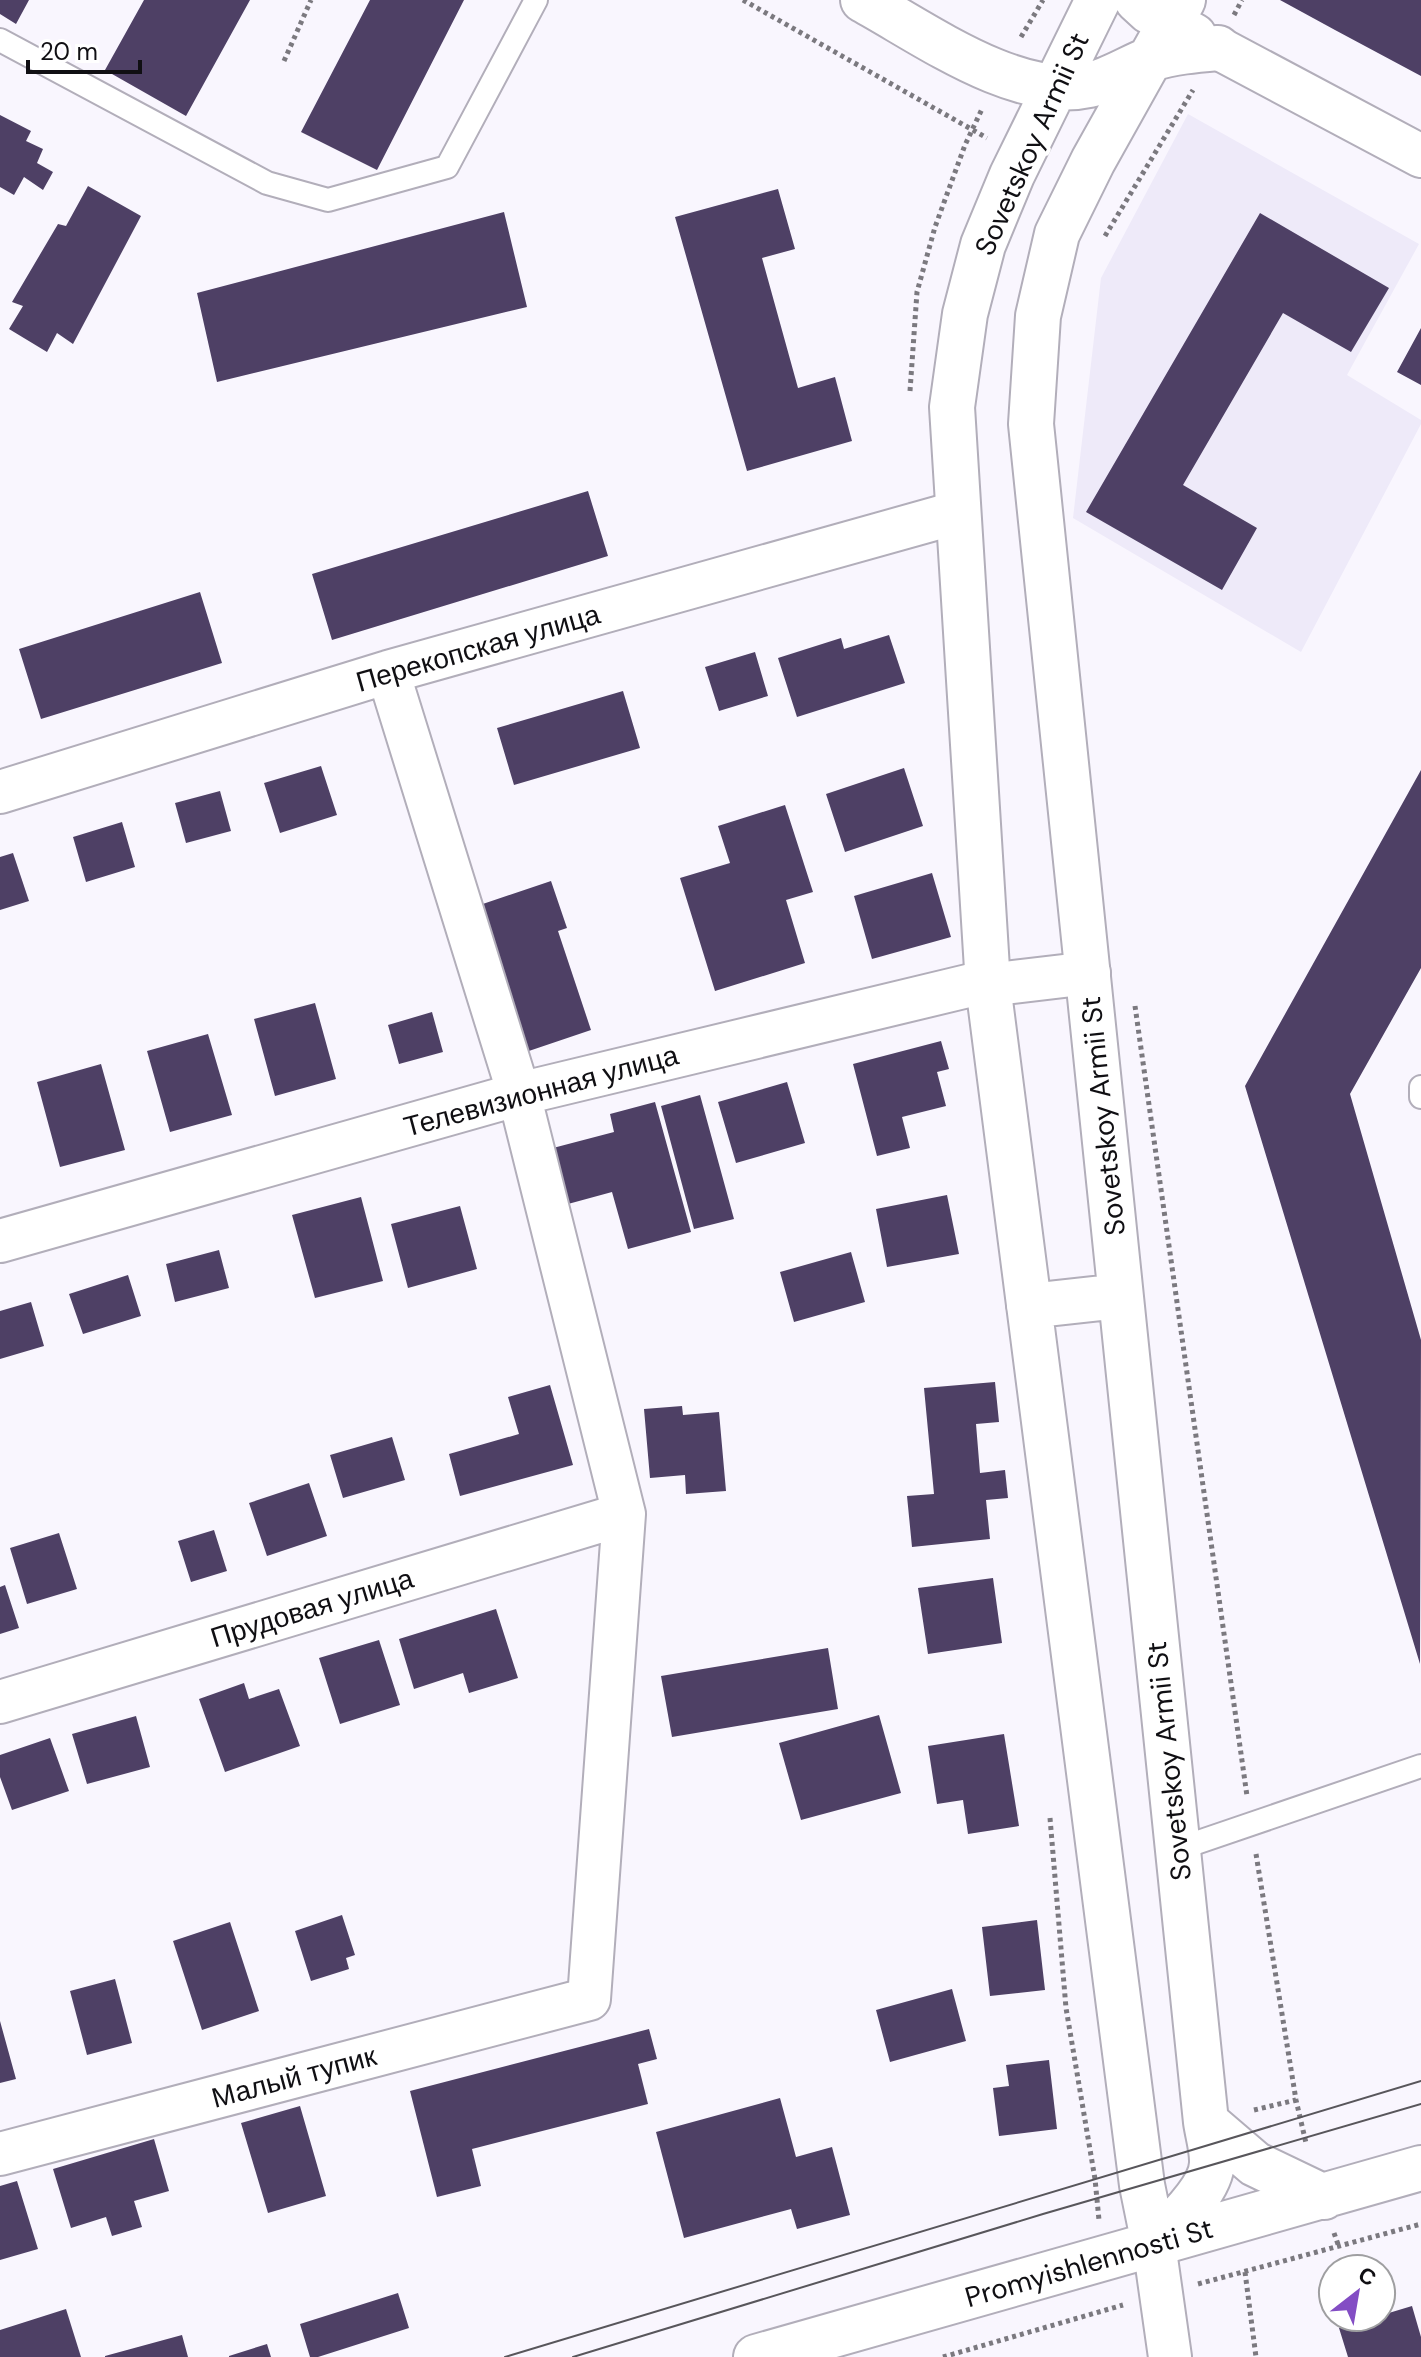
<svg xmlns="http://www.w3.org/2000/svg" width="1421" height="2357" font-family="'DM Sans',sans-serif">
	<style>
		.built { fill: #eeeaf9 }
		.building { fill: #4e4065 }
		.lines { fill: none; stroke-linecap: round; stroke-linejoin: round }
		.service-casing { stroke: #b2aeba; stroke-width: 26 }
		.minor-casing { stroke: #b2aeba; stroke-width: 46 }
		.secondary-casing { stroke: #b2aeba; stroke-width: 48 }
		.path { stroke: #7b797f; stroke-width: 5; stroke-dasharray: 4 4; stroke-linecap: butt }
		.service { stroke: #fff; stroke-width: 22 }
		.minor { stroke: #fff; stroke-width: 42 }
		.secondary { stroke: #fff; stroke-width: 44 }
		.tram { stroke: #58565b; stroke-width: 2 }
		.labels { text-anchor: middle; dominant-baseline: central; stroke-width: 8; stroke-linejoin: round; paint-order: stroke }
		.street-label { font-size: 28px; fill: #100f13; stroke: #fff }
	</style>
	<rect width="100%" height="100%" fill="#f9f6fe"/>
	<path class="built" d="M 1188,114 L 1419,244 L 1347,375 L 1421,420 L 1421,424 L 1301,652 L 1073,518 L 1101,278 Z"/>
	<path class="building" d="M 0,0 L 29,0 L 16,24 L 0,14 Z
		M 144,0 L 250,0 L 186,116 L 105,70 Z
		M 370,0 L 464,0 L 377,170 L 301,132 Z
		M 1280,0 L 1421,0 L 1421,76 L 1335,30 Z
		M 0,115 L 31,131 L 26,141 L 43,149 L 37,163 L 53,172 L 43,190 L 24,177 L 14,195 L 0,187 Z
		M 88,186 L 141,216 L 73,344 L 57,333 L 47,352 L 9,329 L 23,306 L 12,302 L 58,224 L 66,226 Z
		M 778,189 L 795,249 L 762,258 L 798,388 L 835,377 L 852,441 L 747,471 L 675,217 Z
		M 504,212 L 527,307 L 217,382 L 197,293 Z
		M 1260,213 L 1389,288 L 1351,352 L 1283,313 L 1183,485 L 1257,528 L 1222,590 L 1086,512 Z
		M 1421,328 L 1421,385 L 1397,372 Z
		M 588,491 L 608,556 L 332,640 L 312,574 Z
		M 200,592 L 222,663 L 41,719 L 19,649 Z
		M 889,635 L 905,683 L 797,717 L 778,658 L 841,638 L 844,649 Z
		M 755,652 L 768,696 L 719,711 L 705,667 Z
		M 623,691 L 640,748 L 514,785 L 497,728 Z
		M 321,766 L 337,815 L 280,833 L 264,783 Z
		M 904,768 L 923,826 L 845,852 L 826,794 Z
		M 1421,770 L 1421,968 L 1350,1094 L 1421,1340 L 1420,1664 L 1245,1086 Z
		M 220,791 L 231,831 L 186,843 L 175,803 Z
		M 785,805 L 813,892 L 786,900 L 805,963 L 715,991 L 680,878 L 730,863 L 718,826 Z
		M 122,822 L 135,867 L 86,882 L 73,837 Z
		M 13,853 L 29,901 L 0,910 L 0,857 Z
		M 932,873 L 951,937 L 872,959 L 854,896 Z
		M 551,881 L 567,928 L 558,931 L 591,1030 L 517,1055 L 468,909 Z
		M 315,1003 L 336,1079 L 275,1096 L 254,1019 Z
		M 432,1012 L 443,1052 L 399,1064 L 388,1025 Z
		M 208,1034 L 232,1115 L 170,1132 L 147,1051 Z
		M 941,1041 L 949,1069 L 937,1072 L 946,1106 L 902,1117 L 910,1148 L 877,1156 L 853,1064 Z
		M 101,1064 L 125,1150 L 60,1167 L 37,1082 Z
		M 787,1082 L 805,1143 L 736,1163 L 718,1102 Z
		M 700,1095 L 734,1219 L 694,1229 L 661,1106 Z
		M 655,1102 L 691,1232 L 628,1249 L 612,1192 L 568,1204 L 553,1148 L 614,1132 L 610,1114 Z
		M 947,1195 L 959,1254 L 887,1267 L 876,1209 Z
		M 361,1197 L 383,1281 L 315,1298 L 292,1215 Z
		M 460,1206 L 477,1269 L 408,1288 L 391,1224 Z
		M 219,1250 L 229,1288 L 175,1302 L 166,1264 Z
		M 851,1252 L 865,1302 L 794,1322 L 780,1272 Z
		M 128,1275 L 141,1316 L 83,1334 L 69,1294 Z
		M 31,1302 L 44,1346 L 0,1359 L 0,1311 Z
		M 995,1382 L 999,1422 L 976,1424 L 980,1473 L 1005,1470 L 1008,1498 L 986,1500 L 990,1539 L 912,1547 L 907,1496 L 934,1494 L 924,1388 Z
		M 550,1385 L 573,1465 L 460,1496 L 449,1454 L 519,1434 L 508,1397 Z
		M 682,1406 L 683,1415 L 719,1412 L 726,1491 L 686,1494 L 685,1475 L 650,1478 L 644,1409 Z
		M 392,1437 L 405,1480 L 343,1498 L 330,1455 Z
		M 309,1483 L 327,1536 L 267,1556 L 249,1503 Z
		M 214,1530 L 227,1571 L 191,1582 L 178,1541 Z
		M 59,1533 L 77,1589 L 27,1604 L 10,1548 Z
		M 993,1578 L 1002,1643 L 928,1654 L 918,1588 Z
		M 5,1585 L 19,1628 L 0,1634 L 0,1587 Z
		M 496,1609 L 518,1678 L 469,1693 L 463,1673 L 414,1689 L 399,1639 Z
		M 379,1640 L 400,1705 L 340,1724 L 319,1658 Z
		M 828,1648 L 838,1709 L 672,1737 L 661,1676 Z
		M 244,1683 L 249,1699 L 279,1689 L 300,1746 L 225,1772 L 199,1699 Z
		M 879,1715 L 901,1793 L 801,1820 L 779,1743 Z
		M 136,1716 L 150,1767 L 87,1784 L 72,1734 Z
		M 1004,1734 L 1019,1826 L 968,1834 L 963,1800 L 937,1804 L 928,1746 Z
		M 50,1738 L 69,1791 L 12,1810 L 0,1777 L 0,1755 Z
		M 342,1915 L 355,1955 L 346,1958 L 349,1969 L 311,1981 L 295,1931 Z
		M 1037,1920 L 1045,1990 L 990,1996 L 982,1927 Z
		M 230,1922 L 259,2011 L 202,2030 L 173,1941 Z
		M 115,1979 L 132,2043 L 87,2055 L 70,1991 Z
		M 952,1989 L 966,2041 L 890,2062 L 876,2010 Z
		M 0,2021 L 16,2079 L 0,2083 Z
		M 649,2029 L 657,2059 L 638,2064 L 648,2104 L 472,2149 L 481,2186 L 437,2197 L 410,2091 Z
		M 1049,2060 L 1057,2129 L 999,2136 L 993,2088 L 1009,2086 L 1006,2065 Z
		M 780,2098 L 796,2157 L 832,2147 L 850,2215 L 797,2229 L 791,2209 L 684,2238 L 656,2132 Z
		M 300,2106 L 326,2196 L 268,2213 L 241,2123 Z
		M 154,2139 L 169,2191 L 134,2201 L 142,2227 L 112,2236 L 106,2217 L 71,2228 L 53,2169 Z
		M 17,2181 L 38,2249 L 0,2260 L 0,2186 Z
		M 398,2293 L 409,2328 L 318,2357 L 310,2357 L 300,2324 Z
		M 1412,2306 L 1421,2337 L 1421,2357 L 1348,2357 L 1339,2328 Z
		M 66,2309 L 81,2357 L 0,2357 L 0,2330 Z
		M 182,2335 L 188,2357 L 105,2357 L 105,2356 Z
		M 267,2344 L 271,2357 L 229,2357 L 229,2356 Z"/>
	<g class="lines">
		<g class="service-casing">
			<path id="service" d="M 0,40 L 267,183 L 328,200 L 447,167 L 536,0
				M 1421,1087 L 1421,1097
				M 1178,1849 L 1421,1766"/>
		</g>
		<g class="minor-casing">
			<path id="minor" d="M 1218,48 L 1421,156
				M 0,792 L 388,672 L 959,512
				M 0,1241 L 519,1094 L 976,984 L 988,985 L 1089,973
				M 0,1702 L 624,1514
				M 0,2154 L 589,1999 L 624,1514 L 519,1094 L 388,672
				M 1154,2244 L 1170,2357"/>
		</g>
		<g class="secondary-casing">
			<path id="secondary" d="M 863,0 C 925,34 1017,101 1089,85 C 1111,80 1130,67 1151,59 C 1173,52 1195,50 1218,48
				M 1098,0 L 1012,175 L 983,245 L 965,314 L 952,407 L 988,985 L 1142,2185 L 1154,2244
				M 1137,0 L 1149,11 L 1194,36
				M 1029,1306 L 1120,1296
				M 1206,2122 L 1255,2164 L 1324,2197
				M 1154,2244 C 1172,2226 1213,2188 1212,2161 C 1212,2148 1208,2135 1206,2122 L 1031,424 L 1038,316 L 1057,234 L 1093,161 L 1183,0
				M 756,2357 L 1421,2168"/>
		</g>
		<path class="path" d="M 743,0 L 987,138
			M 1234,15 L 1242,0
			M 1021,37 L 1043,0
			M 284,61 L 311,0
			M 1105,236 L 1193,90
			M 910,391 L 917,292 L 935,227 L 965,145 L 982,109
			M 1135,1006 L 1247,1796
			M 1050,1818 L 1066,2008 L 1095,2179 L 1099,2220
			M 1256,1854 L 1296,2100 L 1306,2143
			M 1254,2110 L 1296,2100
			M 1334,2233 L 1339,2247
			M 1245,2272 L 1256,2357
			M 1198,2284 L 1421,2224
			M 943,2357 L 1123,2305"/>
		<use href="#service" class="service"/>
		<use href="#minor" class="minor"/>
		<use href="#secondary" class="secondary"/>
		<path class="tram" d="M 505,2357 L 1421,2081
			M 573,2357 L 1043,2214 L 1421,2104"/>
	</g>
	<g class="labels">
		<g class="street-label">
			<text transform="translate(1032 144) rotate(-66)">Sovetskoy Armii St</text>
			<text transform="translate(478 648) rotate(-16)">Перекопская улица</text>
			<text transform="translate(541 1091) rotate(-15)">Телевизионная улица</text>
			<text transform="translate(1103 1116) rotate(-96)">Sovetskoy Armii St</text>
			<text transform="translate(312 1608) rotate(-17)">Прудовая улица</text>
			<text transform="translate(1169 1761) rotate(-96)">Sovetskoy Armii St</text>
			<text transform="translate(294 2077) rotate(-15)">Малый тупик</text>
			<text transform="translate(1089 2263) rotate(-16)">Promyishlennosti St</text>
		</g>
	</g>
	<g transform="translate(1357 2293) rotate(31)"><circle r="38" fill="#ffffff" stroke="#9f9fa1" stroke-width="2"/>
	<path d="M0-6L14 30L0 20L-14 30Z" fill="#834dc4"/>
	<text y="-12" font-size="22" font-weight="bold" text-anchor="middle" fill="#100f13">С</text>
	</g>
	<path d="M28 60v12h112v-12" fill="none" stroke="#100f13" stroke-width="4"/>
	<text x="40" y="60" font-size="24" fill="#100f13" stroke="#ffffff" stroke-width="6" paint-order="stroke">20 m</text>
</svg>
